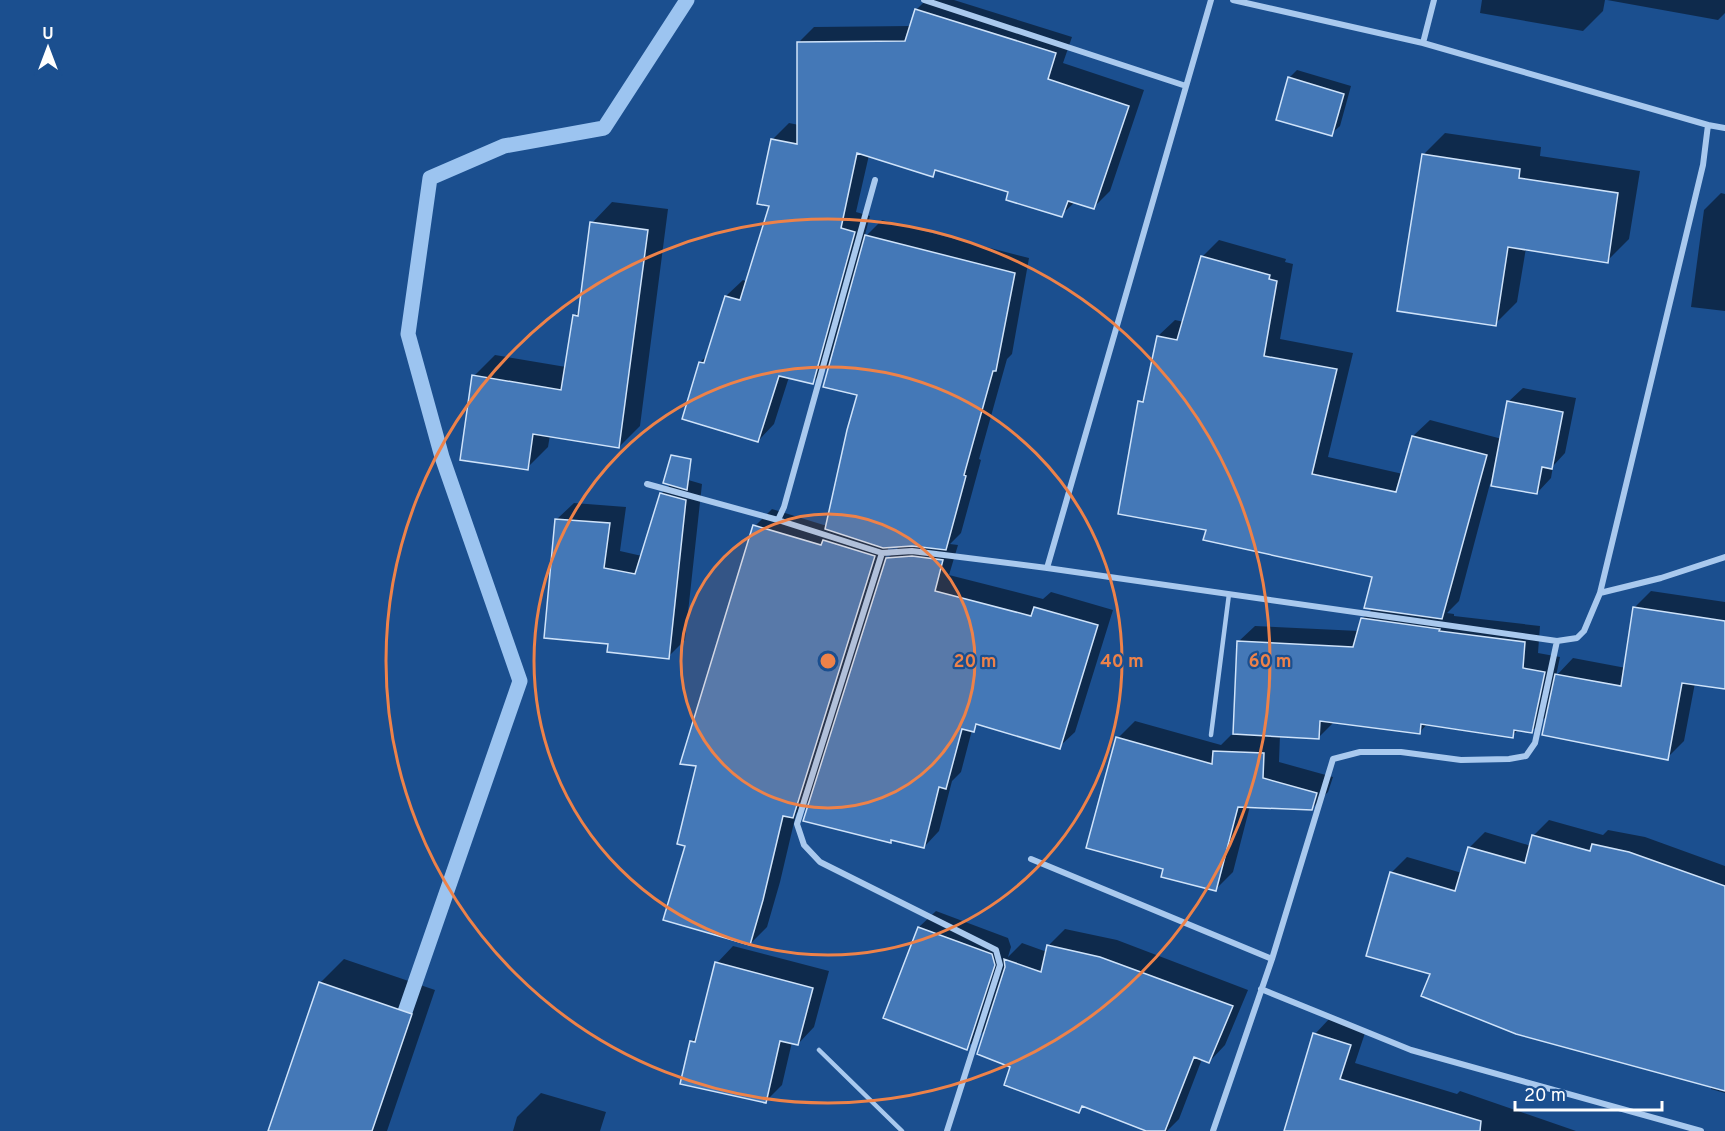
<svg xmlns="http://www.w3.org/2000/svg" width="1725" height="1131" font-family="Overpass,sans-serif">
	<style>
		.shadow { fill: #0007; fill-rule: evenodd }
		.lines { fill: none; stroke-linecap: round; stroke-linejoin: round }
		.stream { stroke: #9cc4f0; stroke-width: 15 }
		.building { fill: #4478b7; stroke: #cfe3fa; stroke-width: 1.5 }
		.lane { stroke: #a9c9ee; stroke-width: 4.5 }
		.street { stroke: #a9c9ee; stroke-width: 6 }
		.ring { fill: none; stroke: #ee8249; stroke-width: 3 }
		.centre { fill: #ee8249; stroke: #1b4f8f; stroke-width: 3 }
		.ring-label { font-size: 18px; text-anchor: middle; font-weight: bold; fill: #ee8249; stroke: #1b4f8f; stroke-width: 4.5; stroke-linejoin: round; paint-order: stroke }
	</style>
	<rect width="100%" height="100%" fill="#1b4f8f"/>
	<path class="shadow" d="M 926,0 L 954,0 L 1072,37 L 1063,63 L 1144,90 L 1110,191 L 1093,208 L 1075,202 L 1061,215 L 1010,191 L 938,169 L 933,175 L 869,155 L 856,212 L 870,216 L 864,238 L 882,220 L 1029,258 L 1012,354 L 1007,359 L 979,459 L 981,460 L 961,533 L 950,544 L 958,545 L 949,575 L 1043,599 L 1051,592 L 1113,610 L 1075,732 L 1059,747 L 980,723 L 972,730 L 961,772 L 952,781 L 939,831 L 924,847 L 892,839 L 890,841 L 813,797 L 796,814 L 780,882 L 767,927 L 750,944 L 687,845 L 755,526 L 772,509 L 827,526 L 859,394 L 831,364 L 812,383 L 789,377 L 774,424 L 758,441 L 700,362 L 708,355 L 726,296 L 743,280 L 747,282 L 771,205 L 759,202 L 773,139 L 789,123 L 799,125 L 798,43 L 814,27 L 911,26 L 916,10 ZM 901,545 L 884,562 L 889,546 Z
		M 1482,0 L 1605,0 L 1603,11 L 1583,31 L 1480,13 Z
		M 1607,0 L 1725,0 L 1725,13 L 1718,20 Z
		M 1297,70 L 1351,86 L 1340,126 L 1331,134 L 1289,78 Z
		M 1445,133 L 1541,147 L 1540,156 L 1640,171 L 1629,239 L 1607,261 L 1526,248 L 1517,302 L 1495,324 L 1423,155 Z
		M 1721,193 L 1725,194 L 1725,311 L 1691,307 L 1704,210 Z
		M 612,202 L 668,209 L 640,426 L 619,447 L 550,435 L 548,447 L 527,468 L 474,376 L 495,355 L 566,367 L 575,316 L 580,310 L 592,223 Z
		M 1219,240 L 1286,259 L 1285,262 L 1293,264 L 1280,339 L 1353,353 L 1328,457 L 1403,474 L 1413,436 L 1430,420 L 1502,439 L 1508,402 L 1523,388 L 1576,398 L 1565,453 L 1553,466 L 1551,478 L 1537,493 L 1490,484 L 1459,601 L 1447,613 L 1454,614 L 1454,616 L 1540,626 L 1538,653 L 1560,657 L 1556,676 L 1573,658 L 1626,668 L 1634,608 L 1651,591 L 1725,602 L 1725,688 L 1695,683 L 1684,741 L 1667,758 L 1548,715 L 1531,732 L 1519,729 L 1512,736 L 1428,723 L 1420,732 L 1335,721 L 1319,737 L 1280,735 L 1279,762 L 1333,777 L 1328,792 L 1311,809 L 1250,806 L 1233,872 L 1216,889 L 1165,868 L 1118,738 L 1135,721 L 1221,745 L 1231,735 L 1235,735 L 1239,641 L 1255,626 L 1359,631 L 1362,619 L 1373,608 L 1374,576 L 1208,529 L 1140,402 L 1145,397 L 1158,336 L 1175,320 L 1184,322 L 1202,257 Z
		M 678,477 L 702,484 L 685,640 L 668,657 L 610,642 L 557,519 L 574,503 L 626,507 L 620,551 L 642,556 L 661,494 Z
		M 1549,820 L 1603,835 L 1608,830 L 1645,837 L 1725,866 L 1725,884 L 1705,940 L 1725,947 L 1725,1093 L 1711,1089 L 1712,1086 L 1432,973 L 1391,873 L 1407,857 L 1462,873 L 1469,848 L 1485,832 L 1531,846 L 1534,835 Z
		M 936,911 L 1008,938 L 1011,947 L 1008,957 L 1022,943 L 1047,952 L 1048,946 L 1065,929 L 1117,940 L 1248,990 L 1225,1045 L 1209,1062 L 1202,1059 L 1179,1119 L 1167,1131 L 1150,1131 L 1084,1106 L 1079,1111 L 1012,1066 L 987,1028 L 967,1048 L 919,927 Z
		M 733,946 L 829,971 L 814,1027 L 798,1044 L 792,1042 L 782,1085 L 765,1102 L 692,1041 L 699,1034 L 717,963 Z
		M 344,959 L 435,990 L 387,1131 L 270,1131 L 320,983 Z
		M 1330,1018 L 1366,1030 L 1355,1063 L 1457,1094 L 1460,1091 L 1576,1131 L 1286,1131 L 1315,1034 Z
		M 541,1093 L 606,1112 L 600,1131 L 513,1131 L 517,1117 Z"/>
	<g class="lines">
		<path class="stream" d="M 399,1029 L 520,681 L 442,457 L 408,334 L 430,178 L 504,146 L 604,128 L 687,0"/>
	</g>
	<path class="building" d="M 915,9 L 1056,53 L 1048,79 L 1129,106 L 1094,209 L 1068,201 L 1062,217 L 1006,200 L 1008,192 L 935,170 L 933,177 L 857,153 L 841,228 L 855,232 L 813,384 L 779,376 L 758,442 L 682,419 L 699,362 L 704,363 L 725,296 L 740,300 L 769,206 L 757,204 L 771,139 L 797,144 L 797,42 L 905,41 Z
		M 1288,77 L 1344,94 L 1332,136 L 1276,120 Z
		M 1422,154 L 1520,169 L 1519,178 L 1618,193 L 1608,263 L 1508,247 L 1496,326 L 1397,311 Z
		M 590,222 L 648,230 L 619,448 L 533,434 L 528,470 L 460,460 L 472,375 L 561,390 L 573,315 L 578,316 Z
		M 865,235 L 1015,273 L 996,371 L 993,371 L 964,475 L 966,476 L 946,550 L 912,546 L 883,548 L 825,529 L 847,430 L 857,395 L 823,387 Z
		M 1201,256 L 1270,275 L 1269,279 L 1277,281 L 1264,356 L 1337,369 L 1312,474 L 1396,492 L 1412,436 L 1487,455 L 1442,619 L 1364,608 L 1372,577 L 1203,540 L 1206,530 L 1118,514 L 1138,401 L 1143,402 L 1157,336 L 1177,340 Z
		M 1507,401 L 1563,412 L 1552,469 L 1542,467 L 1537,494 L 1491,486 Z
		M 671,455 L 691,459 L 687,490 L 663,483 Z
		M 660,493 L 686,500 L 669,659 L 607,652 L 608,644 L 544,638 L 555,519 L 610,523 L 604,568 L 635,574 Z
		M 753,525 L 821,545 L 823,540 L 875,556 L 793,818 L 783,816 L 763,900 L 750,945 L 663,920 L 685,846 L 677,844 L 696,766 L 680,764 Z
		M 912,556 L 943,560 L 935,591 L 1031,616 L 1034,607 L 1098,625 L 1060,749 L 976,724 L 974,732 L 962,729 L 946,789 L 939,787 L 924,848 L 891,840 L 891,843 L 803,821 L 886,558 Z
		M 1633,607 L 1725,621 L 1725,689 L 1682,683 L 1668,760 L 1542,735 L 1555,674 L 1621,686 Z
		M 1361,618 L 1440,629 L 1439,631 L 1525,642 L 1523,668 L 1545,672 L 1532,733 L 1514,730 L 1513,738 L 1421,724 L 1420,734 L 1320,721 L 1319,739 L 1233,734 L 1237,641 L 1353,647 Z
		M 1116,737 L 1212,764 L 1213,751 L 1264,753 L 1263,778 L 1317,793 L 1312,810 L 1238,807 L 1216,891 L 1161,877 L 1163,869 L 1086,848 Z
		M 1532,835 L 1590,851 L 1592,844 L 1629,852 L 1725,886 L 1725,1091 L 1516,1034 L 1421,996 L 1430,974 L 1366,956 L 1390,872 L 1455,891 L 1468,847 L 1525,863 Z
		M 918,927 L 992,954 L 995,965 L 967,1050 L 883,1018 Z
		M 1047,945 L 1100,957 L 1233,1006 L 1209,1063 L 1194,1057 L 1165,1131 L 1146,1131 L 1082,1106 L 1079,1113 L 1004,1085 L 1010,1067 L 977,1054 L 1005,967 L 1004,959 L 1041,972 Z
		M 715,962 L 813,988 L 798,1045 L 780,1041 L 766,1103 L 680,1084 L 690,1041 L 695,1042 Z
		M 319,982 L 412,1014 L 372,1131 L 268,1131 Z
		M 1313,1033 L 1351,1045 L 1340,1079 L 1481,1121 L 1480,1131 L 1284,1131 Z"/>
	<g class="lines">
		<path class="lane" d="M 1211,735 L 1229,594
			M 819,1050 L 902,1131"/>
		<path class="street" d="M 924,0 L 1186,86
			M 1233,0 L 1423,43 L 1708,125
			M 1423,43 L 1434,0
			M 875,180 L 784,507 L 778,520 L 882,553
			M 647,484 L 778,520
			M 1047,568 L 1211,0
			M 1600,593 L 1661,578 L 1725,557
			M 1031,859 L 1272,959
			M 1261,989 L 1411,1050 L 1701,1131
			M 947,1131 L 1000,965 L 996,950 L 820,862 L 804,845 L 797,824 L 882,553 L 912,551 L 1047,568 L 1557,641 L 1577,638 L 1584,631 L 1600,593 L 1703,165 L 1708,125 L 1725,128
			M 1213,1131 L 1272,959 L 1333,759 L 1360,752 L 1401,752 L 1461,760 L 1509,759 L 1526,756 L 1535,743 L 1557,641"/>
	</g>
	<circle cx="828" cy="661" r="147" fill="#ee8249" fill-opacity=".12"/>
	<g class="ring">
		<circle cx="828" cy="661" r="147"/>
		<circle cx="828" cy="661" r="294"/>
		<circle cx="828" cy="661" r="442"/>
	</g>
	<circle cx="828" cy="661" r="9" class="centre"/>
	<g class="ring-label">
		<text x="975" y="667">20 m</text>
		<text x="1122" y="667">40 m</text>
		<text x="1270" y="667">60 m</text>
	</g>
	<g transform="translate(48 48)" stroke="#1b4f8f" stroke-width="4.5" paint-order="stroke">
	<path d="M0-4.5L10 22L0 15L-10 22Z" fill="#ffffff"/>
	<text y="-9" font-size="16" font-weight="bold" text-anchor="middle" fill="#ffffff">U</text>
	</g>
	<path d="M1515 1101v9h147v-9" fill="none" stroke="#ffffff" stroke-width="3"/>
	<text x="1524" y="1101" font-size="18" fill="#ffffff" stroke="#1b4f8f" stroke-width="4.5" paint-order="stroke">20 m</text>
</svg>
